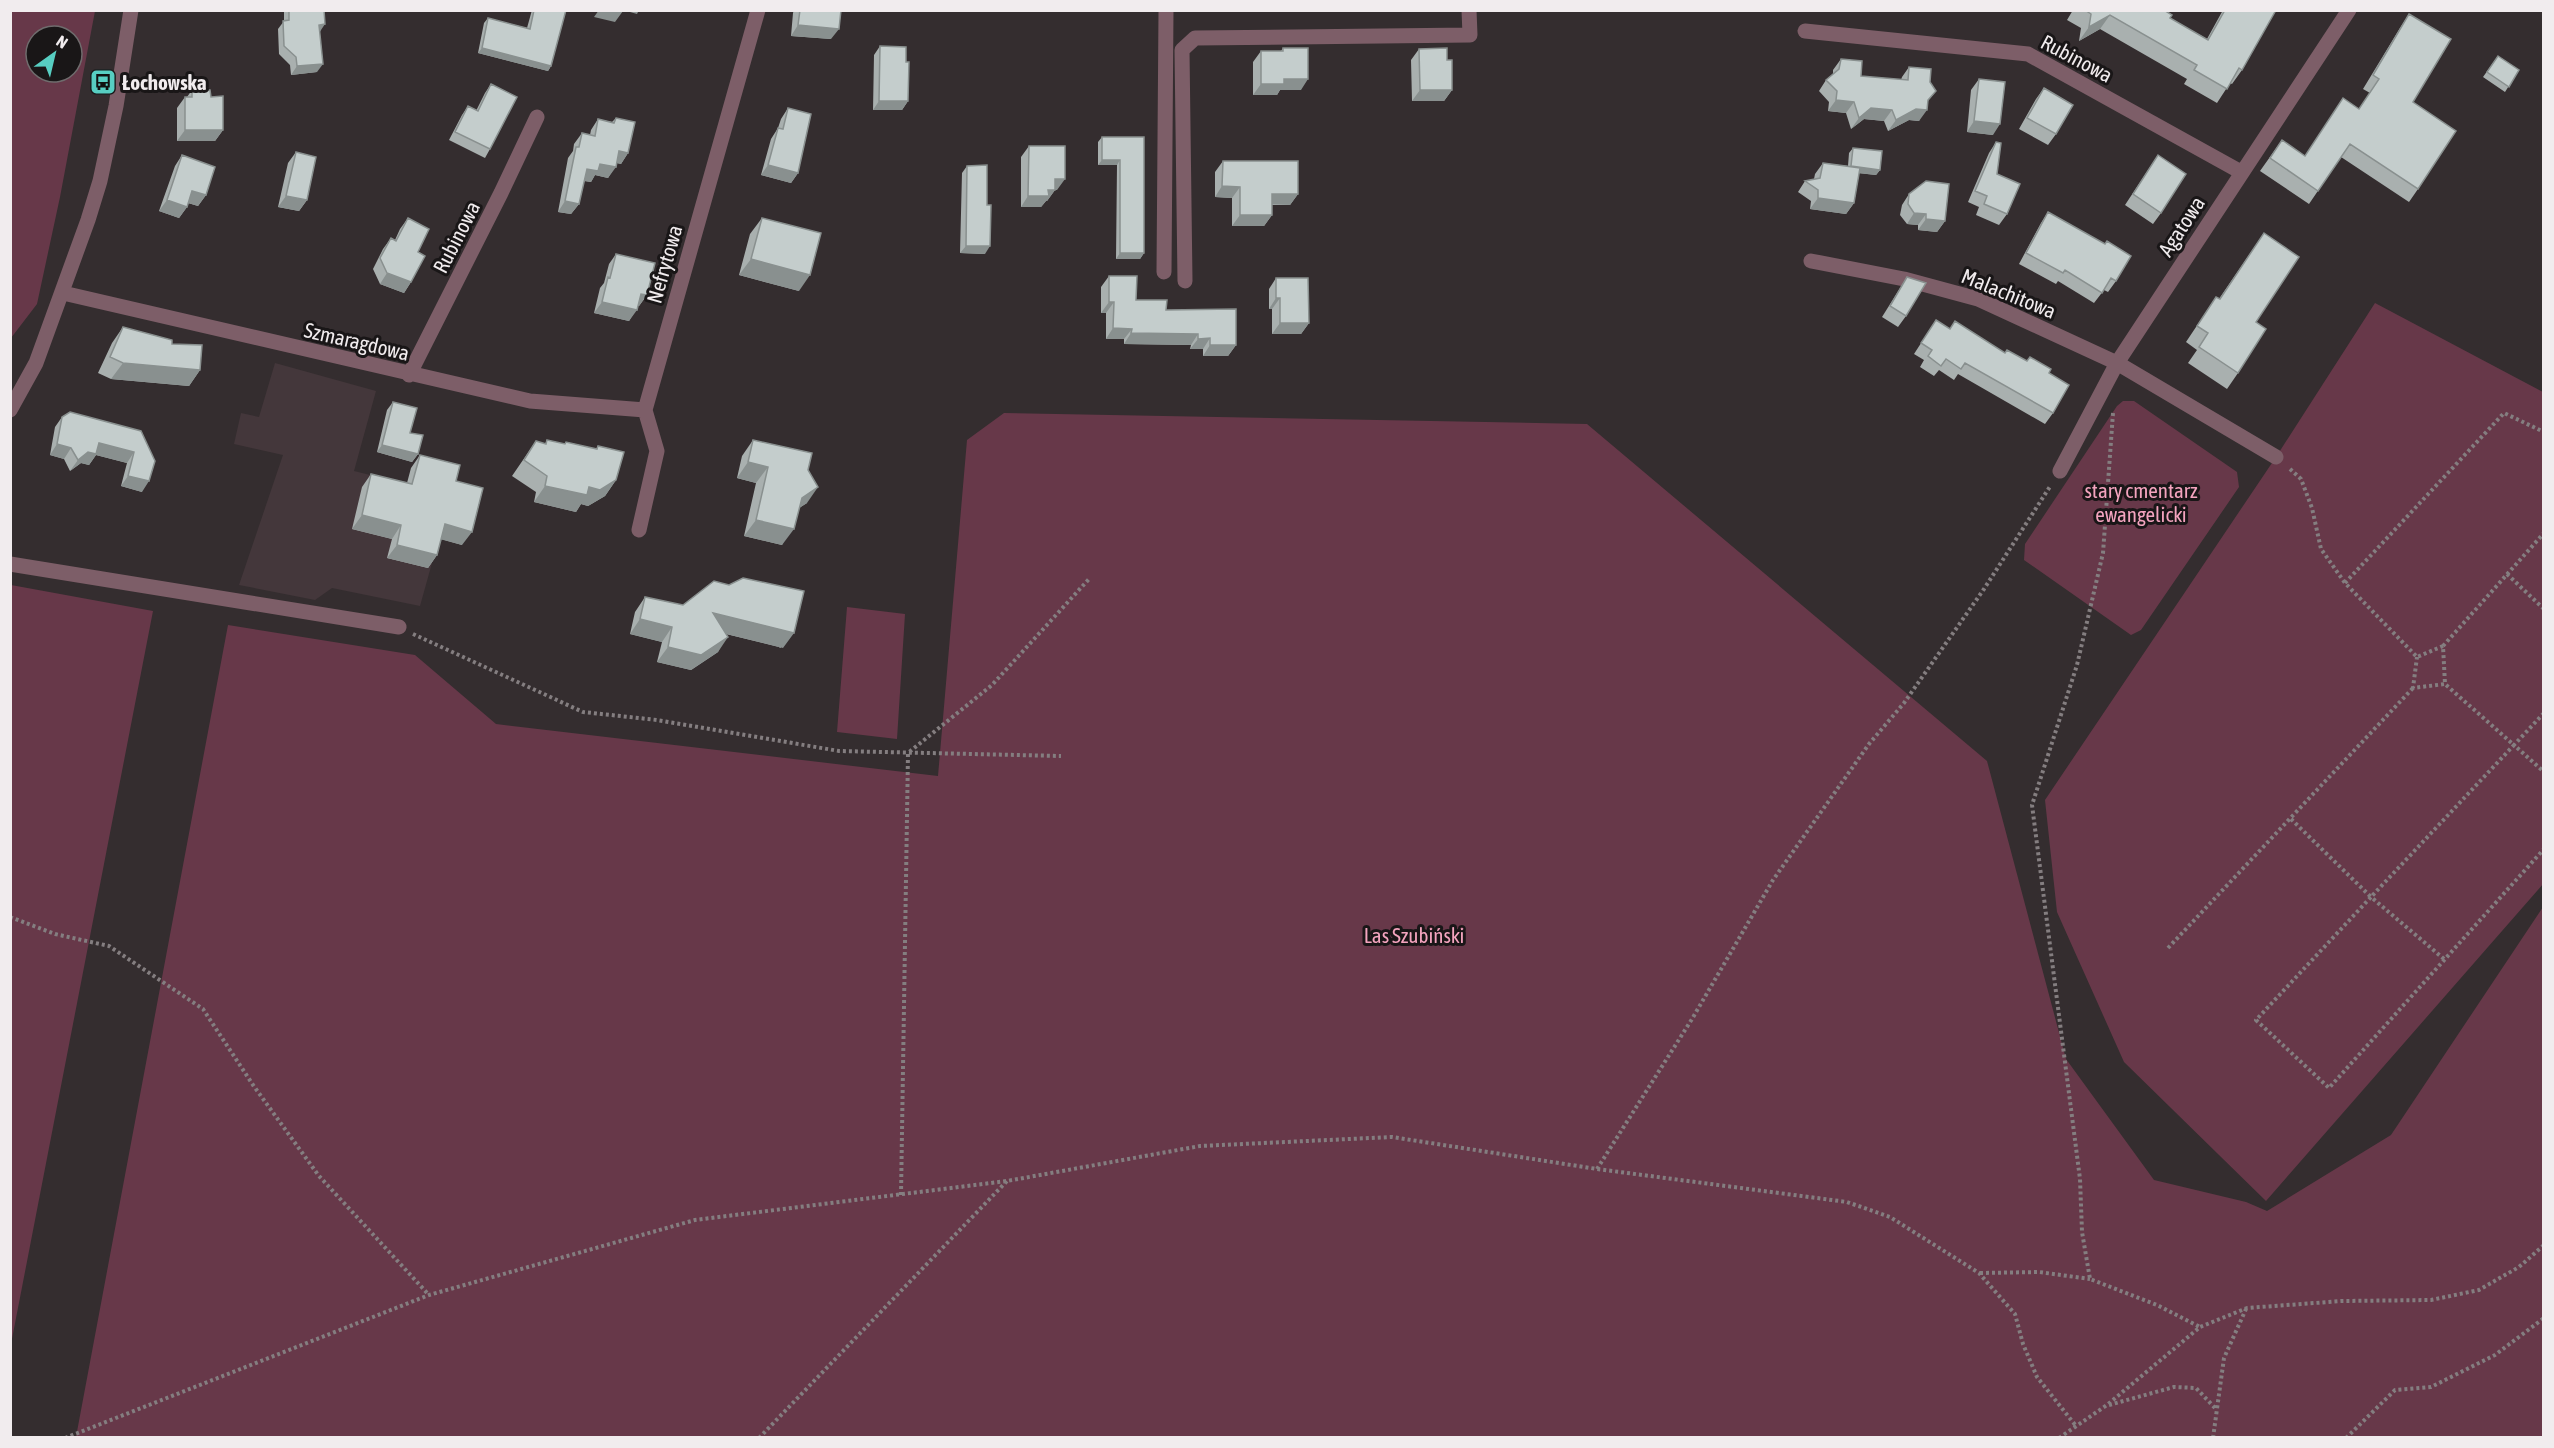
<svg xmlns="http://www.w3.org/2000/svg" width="2554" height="1448" font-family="'Asap Condensed',sans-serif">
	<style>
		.built { fill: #44373b }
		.green { fill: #673849; fill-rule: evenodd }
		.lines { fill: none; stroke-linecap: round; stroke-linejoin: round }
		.path { stroke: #847e80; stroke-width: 4; stroke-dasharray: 3 3; stroke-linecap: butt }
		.minor { stroke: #7d5e68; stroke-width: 15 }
		.wall { fill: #a9b0af }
		.shaded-wall { fill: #89908f }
		.building { fill: #c4cdcc; stroke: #89908f; stroke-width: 1.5 }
		.labels { text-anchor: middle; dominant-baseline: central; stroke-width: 6; stroke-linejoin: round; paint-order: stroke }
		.street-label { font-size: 21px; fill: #f1ecee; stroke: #191617 }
		.poi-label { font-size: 21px; font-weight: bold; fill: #f1ecee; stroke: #191617; text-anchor: start }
		.park-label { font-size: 21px; fill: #f4a4bf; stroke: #191617 }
	</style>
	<rect width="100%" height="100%" fill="#342d2f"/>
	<path class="built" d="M 275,363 L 376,391 L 354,471 L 451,495 L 420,606 L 332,588 L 315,600 L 239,585 L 283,455 L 234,444 L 241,413 L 259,417 Z"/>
	<path class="green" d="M 11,10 L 95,11 L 60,197 L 37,304 L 11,338 ZM 36,36 L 72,36 L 72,72 L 36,72 Z
		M 2375,303 L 2543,392 L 2543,884 L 2266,1201 L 2124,1062 L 2057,912 L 2045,800 L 2276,457 Z
		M 2123,401 L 2134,401 L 2237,472 L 2239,487 L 2141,630 L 2131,635 L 2024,560 L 2025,544 L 2117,406 Z
		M 1004,413 L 1587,424 L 1987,761 L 2066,1059 L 2154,1180 L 2246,1202 L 2267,1211 L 2391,1135 L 2543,907 L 2543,1437 L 76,1437 L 228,625 L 415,655 L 496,724 L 938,776 L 967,440 Z
		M 11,585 L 153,611 L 11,1344 L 10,585 Z
		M 847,607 L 905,614 L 897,739 L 837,732 Z"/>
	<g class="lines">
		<path class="path" d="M 2113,413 L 2103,553 L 2077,665 L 2032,805 L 2080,1179 L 2082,1232 L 2090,1279 L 2157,1305 L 2200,1327
			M 2290,469 L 2301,479 L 2312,508 L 2321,549 L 2345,583 L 2417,657 L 2443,646 L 2445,684 L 2413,688 L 2417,657
			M 2507,574 L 2544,609
			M 2345,583 L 2504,413 L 2544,432
			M 413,634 L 583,712 L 657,720 L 839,751 L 1061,756
			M 2443,646 L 2544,533
			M 2544,713 L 2514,745 L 2544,772
			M 2291,819 L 2371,897 L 2514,745 L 2445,684
			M 10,917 L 55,934 L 109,946 L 203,1009 L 253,1085 L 319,1176 L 429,1295
			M 2168,948 L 2413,688
			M 2444,959 L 2371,897 L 2256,1020 L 2329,1088 L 2544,849
			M 1597,1169 L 1692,1019 L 1773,880 L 1869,744 L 1904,703 L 1984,589 L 2051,485
			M 901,1195 L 908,753 L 992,685 L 1089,579
			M 1980,1273 L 2039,1272 L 2090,1279
			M 2109,1405 L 2174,1387 L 2196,1388 L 2216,1409
			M 65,1438 L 429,1295 L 695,1220 L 1007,1181 L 1200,1146 L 1392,1137 L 1597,1169 L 1847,1202 L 1890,1217 L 1979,1273 L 2015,1314 L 2023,1344 L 2037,1377 L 2076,1426
			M 759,1438 L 1007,1181
			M 2059,1438 L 2107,1405 L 2200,1327 L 2247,1308 L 2342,1301 L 2431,1300 L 2479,1290 L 2519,1267 L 2544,1245
			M 2213,1438 L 2224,1358 L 2246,1309
			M 2346,1438 L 2395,1390 L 2431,1387 L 2495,1355 L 2544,1318"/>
		<path class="minor" d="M 1805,31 L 2028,54 L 2241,172
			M 1811,261 L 1904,279 L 1978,299 L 2117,363 L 2276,457
			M 1164,272 L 1166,10
			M 1185,281 L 1182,50 L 1195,38 L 1470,35 L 1469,10
			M 63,293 L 530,401 L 645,410
			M 409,375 L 501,193 L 537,117
			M 10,410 L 36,363 L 88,220 L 100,181 L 116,106 L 131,10
			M 2060,471 L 2117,363 L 2349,10
			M 639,530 L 657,451 L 645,410 L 758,10
			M 10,564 L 399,627"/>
	</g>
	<path class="wall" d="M 284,10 L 324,10 L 320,32 L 317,72 L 291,75 L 290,65 L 279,54 L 278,29 L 284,21 Z
		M 532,10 L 566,10 L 551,66 L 548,71 L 478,53 L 484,23 L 488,18 L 527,28 Z
		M 794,10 L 800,10 L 831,39 L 791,36 L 793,13 Z
		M 2073,10 L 2164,10 L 2170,18 L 2207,39 L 2223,10 L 2276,10 L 2242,70 L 2232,84 L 2230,83 L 2217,103 L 2184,84 L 2187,79 L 2100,29 L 2079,41 L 2081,28 L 2067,20 Z
		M 2409,14 L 2413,102 L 2418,189 L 2409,202 L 2341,157 L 2309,204 L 2260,171 L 2282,140 L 2305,156 L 2343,98 L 2359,109 L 2370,93 L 2363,89 L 2400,28 Z
		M 880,46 L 906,62 L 908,101 L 902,110 L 873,110 L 874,55 Z
		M 1283,48 L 1301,90 L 1280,90 L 1277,95 L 1253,95 L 1253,62 L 1261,51 L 1281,51 Z
		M 1419,49 L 1447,60 L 1452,90 L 1444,101 L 1412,101 L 1411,60 Z
		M 2498,56 L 2519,70 L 2505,92 L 2483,77 Z
		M 1841,59 L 1861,76 L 1901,80 L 1902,77 L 1909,67 L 1927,102 L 1919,121 L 1909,120 L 1888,131 L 1884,121 L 1864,119 L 1851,129 L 1846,113 L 1828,111 L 1829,102 L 1819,91 L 1826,80 L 1833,75 L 1833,70 Z
		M 1979,79 L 1993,135 L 1967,132 L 1971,90 Z
		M 491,84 L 490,149 L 485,158 L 449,140 L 462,115 L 468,106 L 476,111 L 485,93 Z
		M 2044,88 L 2056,134 L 2048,145 L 2019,129 L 2036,99 Z
		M 192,90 L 211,97 L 223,130 L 215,141 L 177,141 L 177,108 L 185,97 L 187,97 Z
		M 788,108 L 798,173 L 791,183 L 761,175 L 771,139 L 778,128 L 781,119 Z
		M 616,118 L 628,153 L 621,164 L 617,163 L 608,178 L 595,175 L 591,182 L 584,181 L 579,204 L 571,214 L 558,212 L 568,158 L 573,151 L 574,144 L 582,133 L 590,135 L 591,130 L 598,119 L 612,122 Z
		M 1102,137 L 1144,137 L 1144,253 L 1140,259 L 1116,259 L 1117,165 L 1098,165 L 1098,142 Z
		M 1996,142 L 1997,174 L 2007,214 L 1999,225 L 1976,215 L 1979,207 L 1968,202 L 1989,153 Z
		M 1029,146 L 1057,190 L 1055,190 L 1047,201 L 1046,201 L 1041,207 L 1021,207 L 1021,157 Z
		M 1853,148 L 1880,170 L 1876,175 L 1859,173 L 1854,203 L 1846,214 L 1810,209 L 1811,201 L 1798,192 L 1805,181 L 1814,179 L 1815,174 L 1823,163 L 1848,166 L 1849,153 Z
		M 296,152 L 307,200 L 299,211 L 278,207 L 288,163 Z
		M 182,155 L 206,195 L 198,206 L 188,203 L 187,207 L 179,218 L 159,211 L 175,166 Z
		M 2158,155 L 2161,213 L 2153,224 L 2125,205 Z
		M 1223,161 L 1298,194 L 1290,205 L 1272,205 L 1272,215 L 1264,226 L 1232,226 L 1232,198 L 1215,197 L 1215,172 Z
		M 967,166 L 985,254 L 960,253 L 962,173 Z
		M 1909,194 L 1945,221 L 1937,232 L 1918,230 L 1918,225 L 1907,224 L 1900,215 L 1902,205 Z
		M 2048,212 L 2105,244 L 2116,281 L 2108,292 L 2104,290 L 2094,303 L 2058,281 L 2056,284 L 2019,264 L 2041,223 Z
		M 408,218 L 411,282 L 404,293 L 380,284 L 373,269 L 383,249 L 391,238 L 395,240 L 400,229 Z
		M 762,218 L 799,291 L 739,275 L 750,234 Z
		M 2264,233 L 2256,322 L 2238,373 L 2227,389 L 2188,363 L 2197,350 L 2186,342 L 2216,297 L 2219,299 Z
		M 616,254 L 647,295 L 639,306 L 638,306 L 629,321 L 594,313 L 600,288 L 604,283 L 609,264 Z
		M 1109,276 L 1136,300 L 1166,310 L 1236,345 L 1228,356 L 1203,356 L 1203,349 L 1190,349 L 1191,345 L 1124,344 L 1124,339 L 1106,339 L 1106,313 L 1101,313 L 1101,287 Z
		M 1907,277 L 1906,316 L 1898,327 L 1882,317 Z
		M 1276,278 L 1309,323 L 1301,334 L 1272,334 L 1272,309 L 1269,309 L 1269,289 Z
		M 1936,320 L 1950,329 L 2005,353 L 2027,361 L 2030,357 L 2049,373 L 2053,413 L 2045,424 L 1958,374 L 1954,380 L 1939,370 L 1934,376 L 1920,367 L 1924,360 L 1914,354 Z
		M 123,327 L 172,344 L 200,370 L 189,386 L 111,379 L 98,373 L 112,343 Z
		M 393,402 L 410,433 L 418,454 L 412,462 L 377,452 L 387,410 Z
		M 62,417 L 141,431 L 142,492 L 121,486 L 127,463 L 96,455 L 89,465 L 81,463 L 70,471 L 64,459 L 50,455 L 55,427 Z
		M 547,440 L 565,444 L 566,442 L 596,449 L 598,446 L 616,480 L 605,496 L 588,506 L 581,504 L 576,512 L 534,502 L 536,492 L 512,476 L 536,441 L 545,444 Z
		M 753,440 L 808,470 L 807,503 L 799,508 L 782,545 L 744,536 L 756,483 L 737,478 L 742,456 Z
		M 420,455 L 456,481 L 462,545 L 441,539 L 437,555 L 428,568 L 387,558 L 392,539 L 352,529 L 362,487 L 371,474 L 407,483 L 411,468 Z
		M 645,597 L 783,648 L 726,634 L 718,652 L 691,670 L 657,662 L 662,642 L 630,634 L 635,612 Z"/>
	<path class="shaded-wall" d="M 599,10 L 620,10 L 623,11 L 615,22 L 594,17 Z
		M 623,10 L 639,10 L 637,14 Z
		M 2110,15 L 2100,29 L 2079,41 L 2089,27 Z
		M 325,24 L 319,33 L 319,25 Z
		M 798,25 L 839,29 L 831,39 L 791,36 Z
		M 482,48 L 551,66 L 548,71 L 478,53 Z
		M 323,64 L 317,72 L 291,75 L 297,66 Z
		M 1284,79 L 1308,79 L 1301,90 L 1280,90 L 1277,95 L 1253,95 L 1261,84 Z
		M 1420,90 L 1452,90 L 1444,101 L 1412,101 Z
		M 1936,91 L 1921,110 L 1927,110 L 1919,121 L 1909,120 L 1888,131 L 1896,120 L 1928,100 Z
		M 1836,100 L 1854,102 L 1846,113 L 1828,111 Z
		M 879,101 L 908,101 L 902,110 L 873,110 Z
		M 1871,108 L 1892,110 L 1884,121 L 1864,119 L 1851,129 L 1859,118 Z
		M 1974,121 L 2000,124 L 1993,135 L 1967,132 Z
		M 185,130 L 223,130 L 215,141 L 177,141 Z
		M 619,151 L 628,153 L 621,164 L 612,162 Z
		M 1102,160 L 1120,160 L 1117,165 L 1098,165 Z
		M 600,164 L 616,167 L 608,178 L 595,175 L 591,182 L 580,180 L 587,169 Z
		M 768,165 L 798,173 L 791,183 L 761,175 Z
		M 1851,166 L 1880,170 L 1876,175 L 1847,172 Z
		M 1055,179 L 1065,179 L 1057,190 L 1055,190 L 1047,201 L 1046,201 L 1041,207 L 1021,207 L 1028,196 Z
		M 1222,186 L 1240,187 L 1232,198 L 1215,197 Z
		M 192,191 L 206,195 L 198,206 L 185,202 Z
		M 1272,194 L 1298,194 L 1290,205 L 1265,204 Z
		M 286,196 L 307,200 L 299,211 L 278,207 Z
		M 1818,198 L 1854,203 L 1846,214 L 1810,209 Z
		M 167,200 L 187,207 L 179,218 L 159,211 Z
		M 565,201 L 579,204 L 571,214 L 558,212 Z
		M 1914,213 L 1926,214 L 1918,225 L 1907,224 Z
		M 1240,215 L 1272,215 L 1264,226 L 1232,226 Z
		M 1926,219 L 1945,221 L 1937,232 L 1918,230 Z
		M 966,246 L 990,246 L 985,254 L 960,253 Z
		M 1120,253 L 1144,253 L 1140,259 L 1116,259 Z
		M 751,259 L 810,275 L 799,291 L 739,275 Z
		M 387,273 L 411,282 L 404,293 L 380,284 Z
		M 641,294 L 647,295 L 639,306 L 633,305 Z
		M 1276,298 L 1280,298 L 1272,309 L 1269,309 Z
		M 602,302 L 637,310 L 629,321 L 594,313 Z
		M 1109,302 L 1114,302 L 1106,313 L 1101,313 Z
		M 1280,323 L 1309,323 L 1301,334 L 1272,334 Z
		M 1113,328 L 1132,329 L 1124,339 L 1106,339 Z
		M 1131,333 L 1198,334 L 1191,345 L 1124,344 Z
		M 1210,338 L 1203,349 L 1190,349 L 1198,339 Z
		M 1210,345 L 1236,345 L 1228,356 L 1203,356 Z
		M 123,363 L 200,370 L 189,386 L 111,379 Z
		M 99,443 L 134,452 L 127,463 L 96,455 L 89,465 L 81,463 L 70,471 L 78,460 Z
		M 57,444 L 71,448 L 64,459 L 50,455 Z
		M 382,445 L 418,454 L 412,462 L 377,452 Z
		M 748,462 L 768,467 L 756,483 L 737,478 Z
		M 128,476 L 149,481 L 142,492 L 121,486 Z
		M 616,480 L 605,496 L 588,506 L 581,504 L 576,512 L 534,502 L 545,486 L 589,487 Z
		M 818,487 L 807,503 L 790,514 L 802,498 Z
		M 362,515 L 401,525 L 392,539 L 352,529 Z
		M 756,520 L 794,529 L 782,545 L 744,536 Z
		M 445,524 L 472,532 L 462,545 L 436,538 Z
		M 397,545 L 437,555 L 428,568 L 387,558 Z
		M 713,613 L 794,633 L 783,648 L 702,628 Z
		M 640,619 L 672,627 L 662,642 L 630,634 Z
		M 728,637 L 718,652 L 691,670 L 657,662 L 668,647 Z"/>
	<path class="building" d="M 289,10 L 324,10 L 325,24 L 319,25 L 323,64 L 297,66 L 296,57 L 284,46 L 283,21 L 289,20 Z
		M 534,10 L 566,10 L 551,66 L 482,48 L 488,18 L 530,29 Z
		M 800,10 L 841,10 L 839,29 L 798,25 Z
		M 2085,10 L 2164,10 L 2172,15 L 2170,18 L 2208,40 L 2225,10 L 2276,10 L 2242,70 L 2239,68 L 2227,89 L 2194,70 L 2197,65 L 2110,15 L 2089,27 L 2091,14 Z
		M 2409,14 L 2451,39 L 2413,102 L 2456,131 L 2418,189 L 2350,144 L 2318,191 L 2270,158 L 2282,140 L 2305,156 L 2343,98 L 2359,109 L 2379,79 L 2373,75 Z
		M 880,46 L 906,47 L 906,62 L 909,62 L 908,101 L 879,101 Z
		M 1283,48 L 1308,48 L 1308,79 L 1284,79 L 1284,84 L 1261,84 L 1261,51 L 1283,51 Z
		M 1447,48 L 1447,60 L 1452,60 L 1452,90 L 1420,90 L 1419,49 Z
		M 2498,56 L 2519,70 L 2509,87 L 2487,72 Z
		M 1841,59 L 1862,61 L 1861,76 L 1908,80 L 1909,67 L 1931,69 L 1930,82 L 1936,91 L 1928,100 L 1927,110 L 1916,109 L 1896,120 L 1892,110 L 1871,108 L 1859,118 L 1854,102 L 1836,100 L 1837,91 L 1826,80 L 1839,69 Z
		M 1979,79 L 2005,82 L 2000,124 L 1974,121 Z
		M 491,84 L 517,97 L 490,149 L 455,132 L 468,106 L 478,111 Z
		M 2044,88 L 2073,105 L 2056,134 L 2027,118 Z
		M 192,90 L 210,90 L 211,97 L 223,96 L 223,130 L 185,130 L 185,97 L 192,97 Z
		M 788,108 L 811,114 L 798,173 L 768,165 L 778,128 L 783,129 Z
		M 616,118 L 635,122 L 628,153 L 619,151 L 616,167 L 600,164 L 598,171 L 587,169 L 579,204 L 565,201 L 576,147 L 579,147 L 582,133 L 595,136 L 598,119 L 614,123 Z
		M 1102,137 L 1144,137 L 1144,253 L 1120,253 L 1120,160 L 1102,160 Z
		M 1996,142 L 2001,143 L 1997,174 L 2020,184 L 2007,214 L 1984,204 L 1987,196 L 1975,191 Z
		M 1029,146 L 1065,146 L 1065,179 L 1055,179 L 1055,190 L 1048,190 L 1049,196 L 1028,196 Z
		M 1853,148 L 1882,151 L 1880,170 L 1851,166 Z
		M 296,152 L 316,157 L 307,200 L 286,196 Z
		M 182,155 L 215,167 L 206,195 L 192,191 L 187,207 L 167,200 Z
		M 2158,155 L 2186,174 L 2161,213 L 2133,194 Z
		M 1223,161 L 1298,161 L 1298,194 L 1272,194 L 1272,215 L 1240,215 L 1240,187 L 1222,186 Z
		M 1823,163 L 1860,168 L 1854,203 L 1818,198 L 1818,190 L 1805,181 L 1820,178 Z
		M 987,165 L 987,205 L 991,205 L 990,246 L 966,246 L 967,166 Z
		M 1926,181 L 1949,184 L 1945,221 L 1926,219 L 1926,214 L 1914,213 L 1908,204 L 1909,194 Z
		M 2048,212 L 2105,244 L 2107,241 L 2131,256 L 2116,281 L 2111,278 L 2102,293 L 2065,270 L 2063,273 L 2026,253 Z
		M 408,218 L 429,229 L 418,252 L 425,256 L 411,282 L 387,273 L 380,258 L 391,238 L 396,241 Z
		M 762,218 L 821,233 L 810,275 L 751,259 Z
		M 2264,233 L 2299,257 L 2256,322 L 2266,329 L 2238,373 L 2199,347 L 2208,333 L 2197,326 L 2216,297 L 2220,299 Z
		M 616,254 L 655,263 L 647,295 L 641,294 L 637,310 L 602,302 L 608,277 L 610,278 Z
		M 1109,276 L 1137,276 L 1136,300 L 1167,300 L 1166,310 L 1236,309 L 1236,345 L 1210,345 L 1210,338 L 1198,339 L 1198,334 L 1131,333 L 1132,329 L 1113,328 L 1114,302 L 1109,302 Z
		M 1907,277 L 1926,283 L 1906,316 L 1890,306 Z
		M 1276,278 L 1308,278 L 1309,323 L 1280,323 L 1280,298 L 1276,298 Z
		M 1936,320 L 1950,329 L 1955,321 L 2005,353 L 2007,350 L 2027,361 L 2030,357 L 2051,369 L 2049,373 L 2069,385 L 2053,413 L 1965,363 L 1961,369 L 1946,359 L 1941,366 L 1928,356 L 1932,350 L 1921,343 Z
		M 123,327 L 172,340 L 172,344 L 202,345 L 200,370 L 123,363 L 110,357 Z
		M 393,402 L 417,408 L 410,433 L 423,435 L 418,454 L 382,445 Z
		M 70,412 L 141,431 L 155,461 L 149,481 L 128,476 L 134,452 L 99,443 L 96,454 L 88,452 L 78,460 L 71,448 L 57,444 L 62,417 Z
		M 547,440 L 565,444 L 566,442 L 597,449 L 598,446 L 624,452 L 616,480 L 600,490 L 589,487 L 587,495 L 545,486 L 547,476 L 524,460 L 536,441 L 546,444 Z
		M 753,440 L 812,453 L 808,470 L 818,487 L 802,498 L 794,529 L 756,520 L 768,467 L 748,462 Z
		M 420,455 L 460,465 L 456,481 L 483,488 L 472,532 L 445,524 L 437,555 L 397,545 L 401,525 L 362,515 L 371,474 L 412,484 Z
		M 743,578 L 804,591 L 794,633 L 713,613 L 728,637 L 701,655 L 668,647 L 672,627 L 640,619 L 645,597 L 683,605 L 714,581 L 729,585 Z"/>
	<defs>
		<g id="bus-square" transform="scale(1.35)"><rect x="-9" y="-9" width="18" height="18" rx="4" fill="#57cec2" stroke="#191617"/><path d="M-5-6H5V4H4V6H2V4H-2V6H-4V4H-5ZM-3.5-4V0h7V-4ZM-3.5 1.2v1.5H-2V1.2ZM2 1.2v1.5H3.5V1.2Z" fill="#111"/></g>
	</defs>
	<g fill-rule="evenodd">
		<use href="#bus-square" x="103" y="82"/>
	</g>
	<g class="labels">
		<g class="street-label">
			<text transform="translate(2077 58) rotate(28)">Rubinowa</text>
			<text transform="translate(2181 226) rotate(-57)">Agatowa</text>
			<text transform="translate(456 237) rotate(-63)">Rubinowa</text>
			<text transform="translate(664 264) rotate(-74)">Nefrytowa</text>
			<text transform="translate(2009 293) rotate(22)">Malachitowa</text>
			<text transform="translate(357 341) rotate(13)">Szmaragdowa</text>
		</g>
		<g class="poi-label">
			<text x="122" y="82">Łochowska</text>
		</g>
		<g class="park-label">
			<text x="2141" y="490">stary cmentarz<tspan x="2141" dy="24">ewangelicki</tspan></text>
			<text x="1414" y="935">Las Szubiński</text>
		</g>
	</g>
	<rect width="2554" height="1448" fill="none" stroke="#f1ecee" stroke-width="24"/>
	<g transform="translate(54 54) rotate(34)"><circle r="28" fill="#191617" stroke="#6f6c6d" stroke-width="1.5"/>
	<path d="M0-4.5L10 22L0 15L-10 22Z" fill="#57cec2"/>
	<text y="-9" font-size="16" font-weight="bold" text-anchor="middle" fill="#f1ecee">N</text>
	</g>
</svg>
